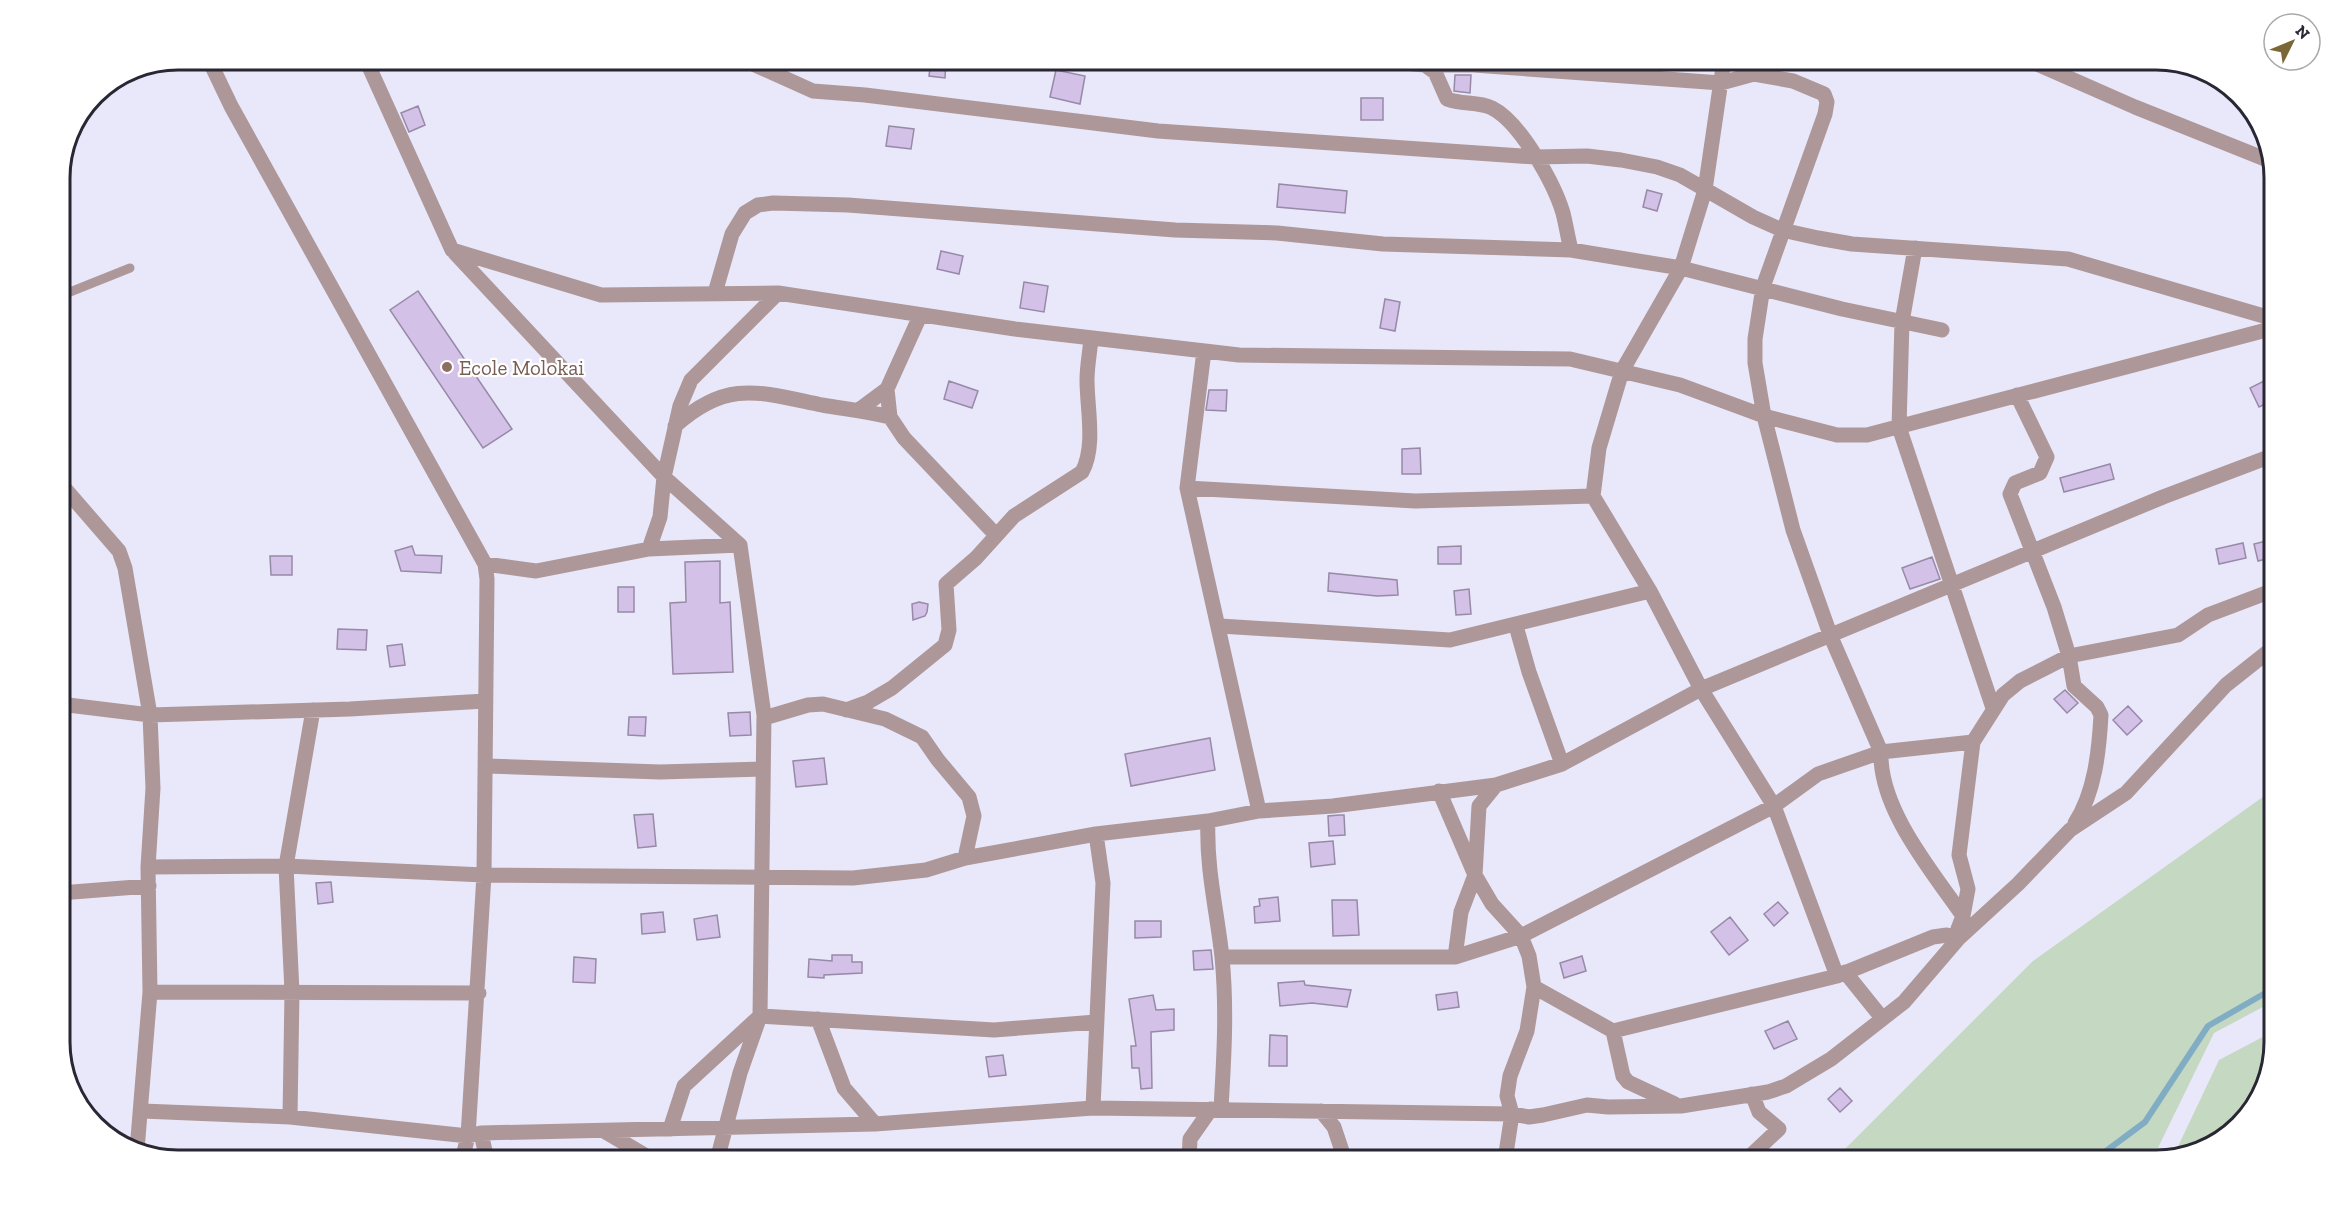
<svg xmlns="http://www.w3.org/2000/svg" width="2334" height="1220" font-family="'Zilla Slab',serif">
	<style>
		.green { fill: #c5d8c1 }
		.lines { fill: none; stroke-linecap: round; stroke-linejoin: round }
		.stream { stroke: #81adc4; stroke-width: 6 }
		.building { fill: #d3c1e8; stroke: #978aa6; stroke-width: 1.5 }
		.service { stroke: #ad9798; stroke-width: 9 }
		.minor { stroke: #ad9798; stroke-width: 15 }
		.education-dot { fill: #8d6e63; stroke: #fff; stroke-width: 2 }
		.labels { text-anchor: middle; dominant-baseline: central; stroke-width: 4.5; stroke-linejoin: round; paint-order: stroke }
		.education-label { font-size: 21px; fill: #785e54; stroke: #fff; text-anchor: start }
		.rim { fill: none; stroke: #292733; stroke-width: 3 }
	</style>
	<rect width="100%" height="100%" fill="#e9e7fa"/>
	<path class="green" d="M 2166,63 L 2208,72 L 2230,91 L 2229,91 Z
		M 2274,789 L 2274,1001 L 2214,1033 L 2152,1160 L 1834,1160 L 2033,961 Z
		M 2274,1031 L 2262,1094 L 2221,1140 L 2174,1155 L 2219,1060 Z"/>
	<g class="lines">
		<path class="stream" d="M 2094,1160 L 2145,1122 L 2208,1026 L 2274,988"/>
	</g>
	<path class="building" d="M 931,60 L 946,60 L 945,78 L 929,76 Z
		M 1056,70 L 1085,76 L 1080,104 L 1050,97 Z
		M 1455,75 L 1471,75 L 1470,93 L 1454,91 Z
		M 1361,98 L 1383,98 L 1383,120 L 1361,120 Z
		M 418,106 L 425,125 L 409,132 L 401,113 Z
		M 889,126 L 914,129 L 911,149 L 886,146 Z
		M 1279,184 L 1347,191 L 1345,213 L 1277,207 Z
		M 1647,190 L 1662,194 L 1657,211 L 1643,207 Z
		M 941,251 L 963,256 L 959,274 L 937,269 Z
		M 1024,282 L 1048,286 L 1044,312 L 1020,308 Z
		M 418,291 L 512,429 L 483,448 L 390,310 Z
		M 1385,299 L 1400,302 L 1395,331 L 1380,328 Z
		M 2274,376 L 2274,400 L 2259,407 L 2250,388 Z
		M 949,381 L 978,391 L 972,408 L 944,399 Z
		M 1209,390 L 1227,390 L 1226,411 L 1206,410 Z
		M 1420,448 L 1421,474 L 1402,474 L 1402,449 Z
		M 2110,464 L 2114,479 L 2064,492 L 2060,478 Z
		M 2274,539 L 2274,557 L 2258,561 L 2254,544 Z
		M 2243,543 L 2246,558 L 2219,564 L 2216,549 Z
		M 412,546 L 415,555 L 442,556 L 441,573 L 401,571 L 395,551 Z
		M 1461,546 L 1461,564 L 1438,564 L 1438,547 Z
		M 270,556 L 292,556 L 292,575 L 271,575 Z
		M 1932,557 L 1940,579 L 1910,589 L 1902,568 Z
		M 720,561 L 720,603 L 730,602 L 733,672 L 673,674 L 670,603 L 686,602 L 685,562 Z
		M 1329,573 L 1397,580 L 1398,595 L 1377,596 L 1328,591 Z
		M 618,587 L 634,587 L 634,612 L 618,612 Z
		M 1469,589 L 1471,614 L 1456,615 L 1454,591 Z
		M 919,602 L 928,604 L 927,612 L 925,616 L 913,620 L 912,604 Z
		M 338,629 L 367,630 L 366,650 L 337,649 Z
		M 402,644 L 405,665 L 390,667 L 387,646 Z
		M 2065,690 L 2078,703 L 2067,713 L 2054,699 Z
		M 2128,706 L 2142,721 L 2127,735 L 2113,720 Z
		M 750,712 L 751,735 L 730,736 L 728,713 Z
		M 629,717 L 646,717 L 645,736 L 628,735 Z
		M 1210,738 L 1215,770 L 1131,786 L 1125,754 Z
		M 824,758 L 827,784 L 796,787 L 793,761 Z
		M 653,814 L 656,846 L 638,848 L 634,815 Z
		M 1340,815 L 1344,815 L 1345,835 L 1329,836 L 1328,816 Z
		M 1333,841 L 1335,864 L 1311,867 L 1309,843 Z
		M 331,882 L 333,902 L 318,904 L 316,883 Z
		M 1278,897 L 1280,921 L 1255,923 L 1254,907 L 1260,906 L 1259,899 Z
		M 1332,900 L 1357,900 L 1359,935 L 1333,936 Z
		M 1778,902 L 1788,913 L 1774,926 L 1764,914 Z
		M 663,912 L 665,932 L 642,934 L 641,914 Z
		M 717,915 L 720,937 L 697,940 L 694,919 Z
		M 1730,917 L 1748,940 L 1729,955 L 1711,932 Z
		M 1135,921 L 1161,921 L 1161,937 L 1135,938 Z
		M 1211,950 L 1213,969 L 1194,970 L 1193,951 Z
		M 832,955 L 852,955 L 852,962 L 862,962 L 862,973 L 824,975 L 824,978 L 808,977 L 809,959 L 832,961 Z
		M 1582,956 L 1586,971 L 1564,978 L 1560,963 Z
		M 574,957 L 596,959 L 595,983 L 573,982 Z
		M 1304,981 L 1305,985 L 1351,990 L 1347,1007 L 1312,1003 L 1280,1006 L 1278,983 Z
		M 1457,992 L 1459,1007 L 1438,1010 L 1436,995 Z
		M 1153,995 L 1156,1010 L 1174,1009 L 1174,1030 L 1151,1032 L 1152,1088 L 1141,1089 L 1139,1068 L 1132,1068 L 1131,1046 L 1136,1046 L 1129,999 Z
		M 1788,1021 L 1797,1039 L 1774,1049 L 1765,1031 Z
		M 1270,1035 L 1287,1036 L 1287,1066 L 1269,1066 Z
		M 1003,1055 L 1006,1075 L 989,1077 L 986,1057 Z
		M 1840,1088 L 1852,1101 L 1840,1112 L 1828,1099 Z"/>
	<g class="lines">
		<path class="service" d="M 60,296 L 130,268"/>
		<path class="minor" d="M 209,60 L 231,106 L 485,564 L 487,579 L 484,875 L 468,1136 L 462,1160
			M 366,60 L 452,250 L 664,477 L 740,545 L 764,715 L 760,1016 L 740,1073 L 717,1160
			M 744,60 L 813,91 L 865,95 L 1158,131 L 1535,157 L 1587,156 L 1621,160 L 1657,167 L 1680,175 L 1753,217 L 1782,230 L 1818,238 L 1852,244 L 2068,259 L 2274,319
			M 1371,60 L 1425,65 L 1435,72 L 1447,99 C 1462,105 1477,101 1492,108 C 1520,122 1554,183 1563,213 C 1566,225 1568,238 1571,250
			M 1724,60 L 1705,190 L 1681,268 L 1622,371 L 1599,448 L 1593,496 L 1650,591 L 1701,689 L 1774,806 L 1837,976
			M 2028,60 L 2135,107 L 2270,161
			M 1425,65 L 1474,65 L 1721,83 L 1754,74 L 1793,81 L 1824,94 L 1827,102 L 1825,114 L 1763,287 L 1755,339 L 1755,363 L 1764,416 L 1793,530 L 1831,637 L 1881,752 C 1879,809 1932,871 1963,916 L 1958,929 L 1958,939 L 1947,935 L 1933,937 L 1837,976 L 1613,1031 L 1534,987
			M 1915,248 L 1902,322 L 1899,427 L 1993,708
			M 452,250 L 601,295 L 778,293 L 1015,329 L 1239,355 L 1570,359 L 1680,385 L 1764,416 L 1837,435 L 1867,435 L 2274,328
			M 715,293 L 732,234 L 745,213 L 758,205 L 773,203 L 848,205 L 1175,230 L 1277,233 L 1383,244 L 1571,250 L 1681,268 L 1842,309 L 1942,330
			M 1204,351 L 1187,488 L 1259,811
			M 887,389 L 890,417 L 904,438 L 995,534
			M 2017,395 L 2047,457 L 2040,473 L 2015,483 L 2010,494 L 2054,607 L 2069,656 L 2074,686 L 2097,707 L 2101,715 C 2099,751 2095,792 2075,823
			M 860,409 L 887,389 L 920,316
			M 675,426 C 727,379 759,392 822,405 C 845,409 867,411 890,417
			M 60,483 L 119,551 L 125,568 L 150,715 L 153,788 L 148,867 L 150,992 L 137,1150
			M 1187,488 L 1415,501 L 1593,496
			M 649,549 L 660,517 L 664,477 L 680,406 L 691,380 L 778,293
			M 485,564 L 536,571 L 649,549 L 740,545
			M 1220,626 L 1450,640 L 1650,591
			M 1516,626 L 1529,672 L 1562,764
			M 60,704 L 150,715 L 350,709 L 485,701
			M 846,710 L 868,702 L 892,688 L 945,645 L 949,630 L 946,584 L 976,558 L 1014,516 L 1082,472 C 1096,446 1087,409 1087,380 C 1087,366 1090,352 1091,338
			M 764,715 L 771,716 L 808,705 L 823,704 L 885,719 L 922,737 L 938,760 L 969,797 L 974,816 L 965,858
			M 487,766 L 660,772 L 763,769
			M 1439,791 L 1475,875 L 1492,904 L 1521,936 L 1529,956 L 1534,987 L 1527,1031 L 1510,1076 L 1507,1096 L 1512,1114 L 1505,1160
			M 1208,821 C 1206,868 1217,911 1222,957 C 1227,1008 1224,1058 1221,1108
			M 148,867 L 286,866 L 484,875 L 853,878 L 926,870 L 965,858 L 1096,834 L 1208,821 L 1259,811 L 1333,806 L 1496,785 L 1562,764 L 1701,689 L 2163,497 L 2274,455
			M 60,893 L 149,886
			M 1963,916 L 1968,889 L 1959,855 L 1973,742 L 2003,695 L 2020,681 L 2069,656 L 2178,635 L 2208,615 L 2274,590
			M 1222,957 L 1455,957 L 1521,936 L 1774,806 L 1818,774 L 1881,752 L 1973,742
			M 1455,957 L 1461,912 L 1475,875 L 1479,806 L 1496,785
			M 1845,972 L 1882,1018
			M 150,992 L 479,993
			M 818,1019 L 844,1088 L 875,1124
			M 1613,1031 L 1623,1076 L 1628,1082 L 1675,1104
			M 1093,1108 L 1103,883 L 1096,834
			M 142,1111 L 290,1117 L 468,1136 L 481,1133 L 875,1124 L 1093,1108 L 1512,1114 L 1529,1117 L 1543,1115 L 1587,1105 L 1608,1107 L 1681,1106 L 1768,1092 L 1786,1086 L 1831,1059 L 1904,1002 L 1958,939 L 2018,884 L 2070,830 L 2126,793 L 2226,685 L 2274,647
			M 1321,1111 L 1334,1127 L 1345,1160
			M 290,1117 L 292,992 L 286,866 L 313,710
			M 670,1129 L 684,1086 L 760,1016 L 994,1030 L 1096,1022
			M 604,1131 L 653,1160
			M 481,1133 L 487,1160
			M 1189,1160 L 1190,1139 L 1211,1109
			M 1746,1160 L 1779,1129 L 1759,1112 L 1752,1094"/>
	</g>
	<circle class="education-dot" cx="447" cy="367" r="6"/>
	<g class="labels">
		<g class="education-label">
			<text x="459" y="367">Ecole Molokai</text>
		</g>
	</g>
	<path d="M0 0H2334V1220H0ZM178 70H2156A108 108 0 0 1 2264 178V1042A108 108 0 0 1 2156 1150H178A108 108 0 0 1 70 1042V178A108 108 0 0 1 178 70Z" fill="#fff" fill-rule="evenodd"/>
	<path class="rim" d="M178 70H2156A108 108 0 0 1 2264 178V1042A108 108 0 0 1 2156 1150H178A108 108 0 0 1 70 1042V178A108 108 0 0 1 178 70Z"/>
	<g transform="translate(2292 42) rotate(47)"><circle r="28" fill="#ffffff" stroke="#a9a9ad" stroke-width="1.5"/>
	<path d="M0-4.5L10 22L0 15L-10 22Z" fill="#7b6736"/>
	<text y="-9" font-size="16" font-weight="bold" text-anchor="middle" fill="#292733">N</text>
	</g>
</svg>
